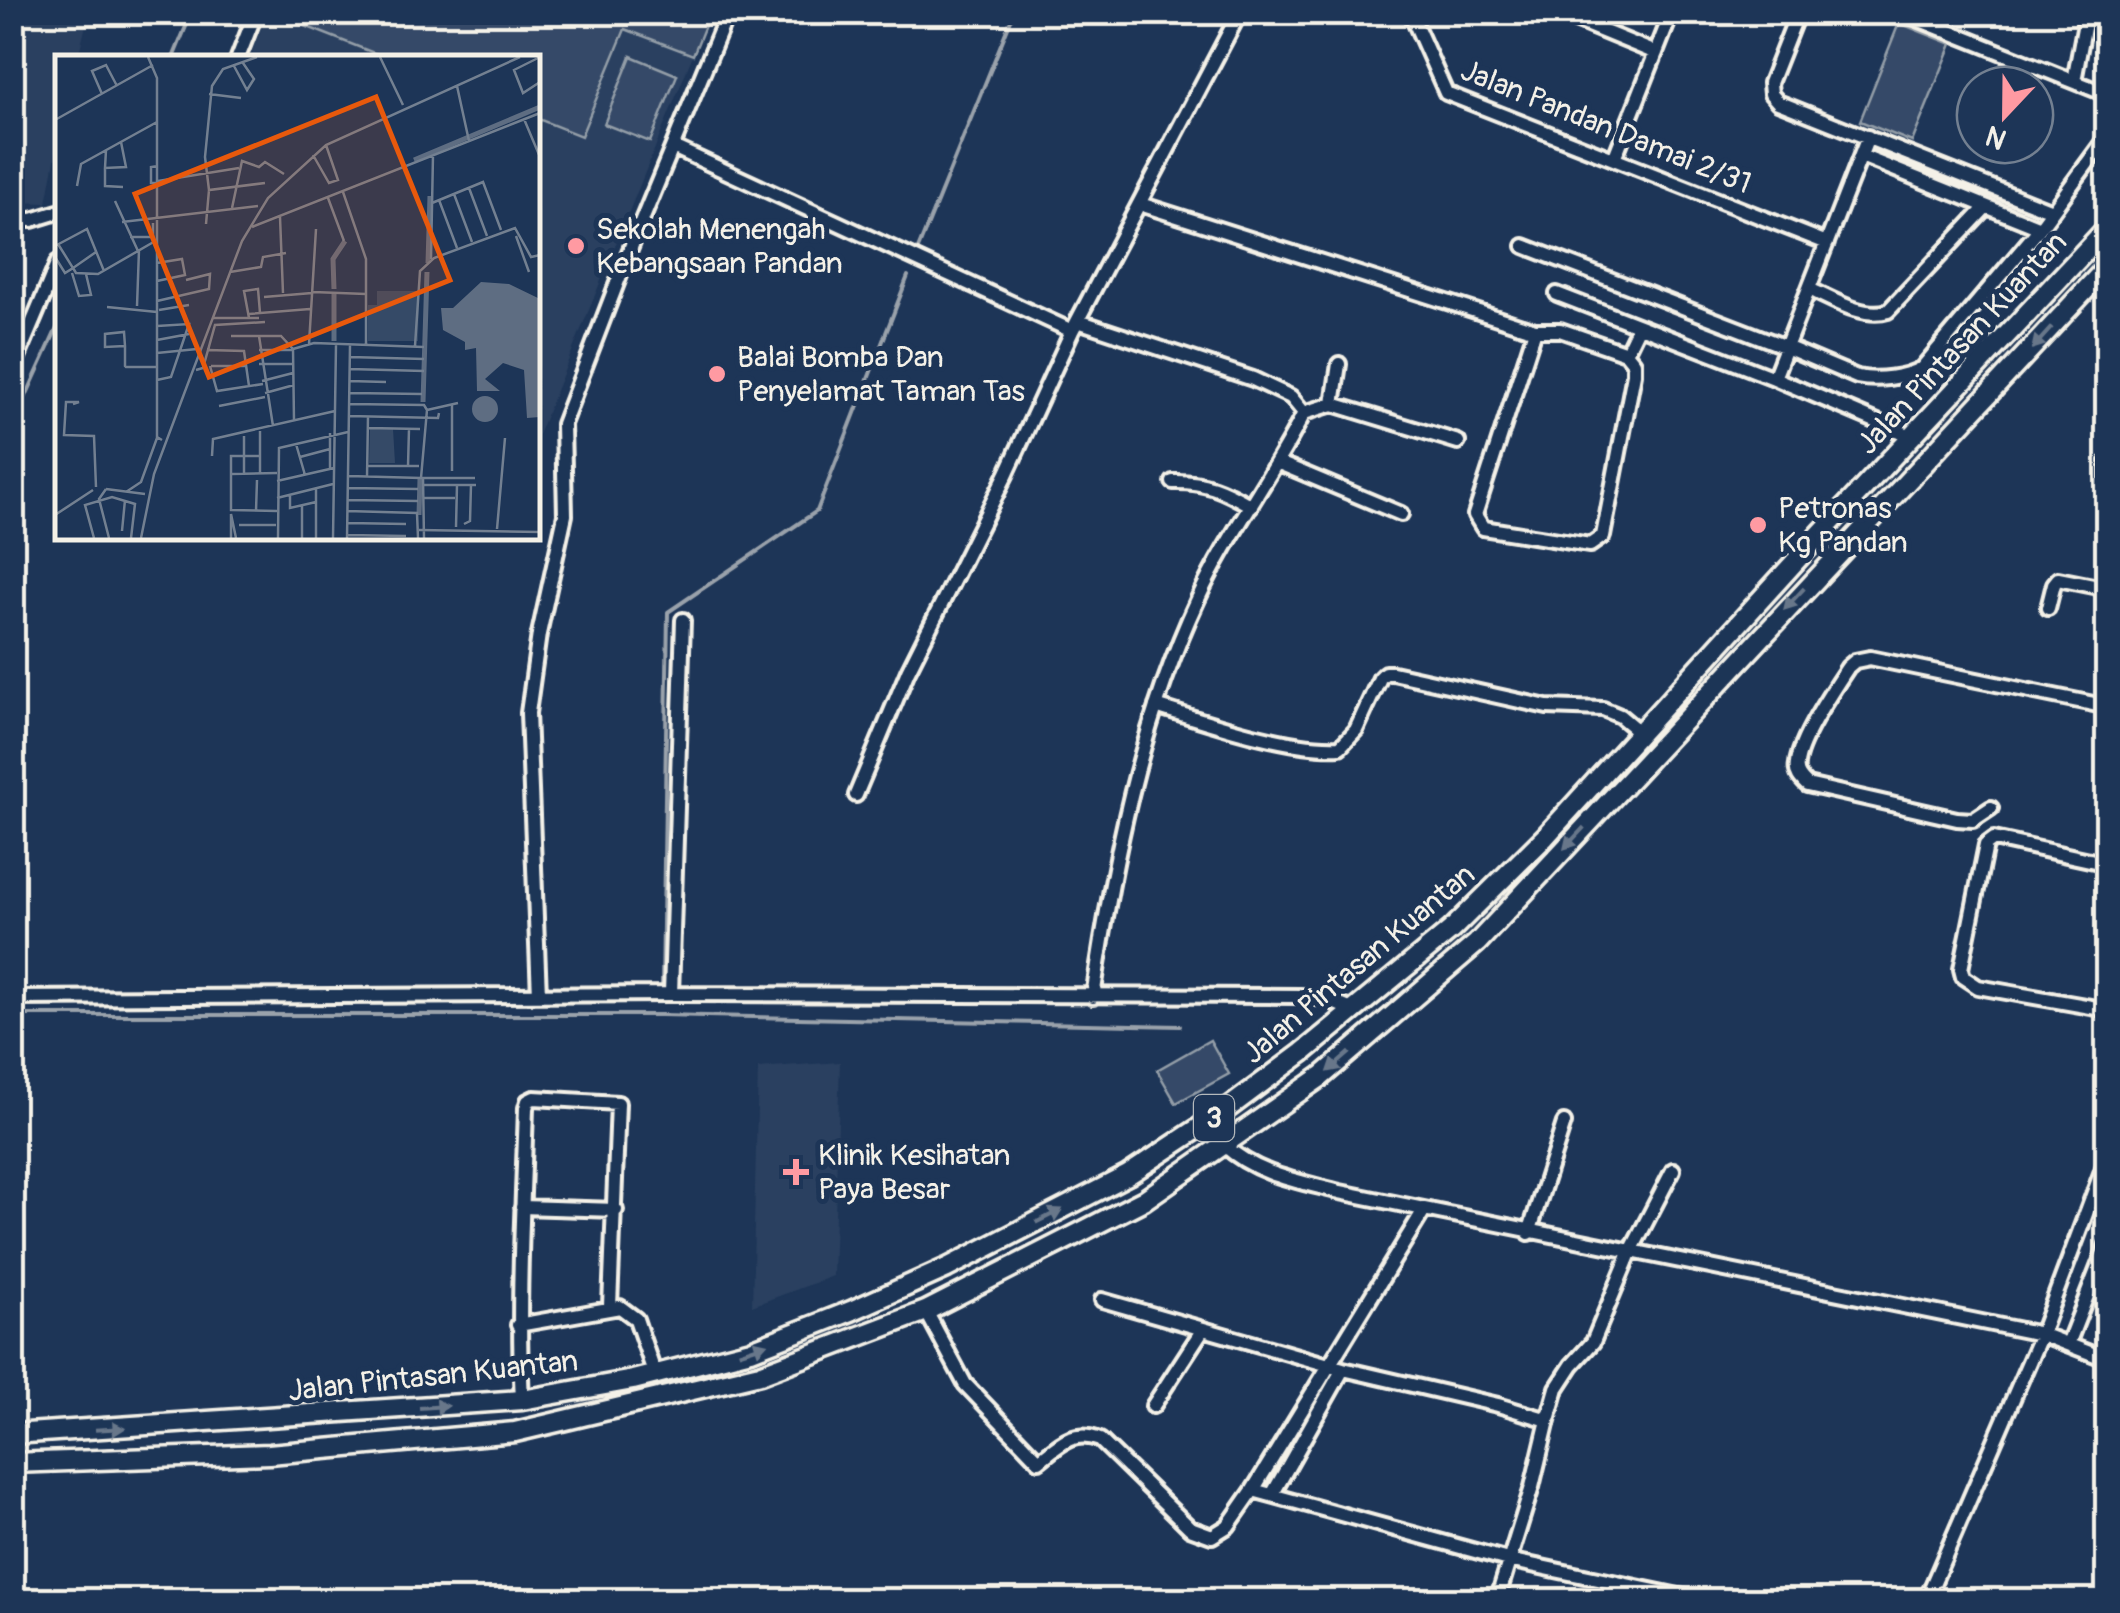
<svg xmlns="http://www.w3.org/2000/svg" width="2120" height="1613" font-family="Pangolin,sans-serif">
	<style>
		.built { fill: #2a4060 }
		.green { fill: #354a67; stroke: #949ea8; stroke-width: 2.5 }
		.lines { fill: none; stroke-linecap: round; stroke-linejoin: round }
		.stream { stroke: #9aa2ab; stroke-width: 4 }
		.minor-casing { stroke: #f4f1e8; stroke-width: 20 }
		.highway-casing { stroke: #f4f1e8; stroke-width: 25 }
		.minor { stroke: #1d3557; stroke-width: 12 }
		.highway { stroke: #1d3557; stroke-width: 18 }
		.oneway { fill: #68778a }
		.poi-dot { fill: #ff9aa2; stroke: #1d3557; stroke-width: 4 }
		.labels { text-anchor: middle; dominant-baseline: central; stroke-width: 10; stroke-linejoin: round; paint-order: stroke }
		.shield { fill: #1d3557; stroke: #b4b9bc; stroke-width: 2.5 }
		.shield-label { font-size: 28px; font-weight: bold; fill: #f4f1e8 }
		.street-label { font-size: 30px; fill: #f4f1e8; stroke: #1d3557 }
		.poi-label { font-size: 30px; fill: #f4f1e8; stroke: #1d3557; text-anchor: start }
		.inset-river { fill: none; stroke: #5e6d82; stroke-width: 5 }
		.inset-road { fill: none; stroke: #738091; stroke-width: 2.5 }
		.view { fill: #e8590c; fill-opacity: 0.15; stroke: #e8590c; stroke-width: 5 }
		.inset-edge { fill: none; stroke: #f4f1e8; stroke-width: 5 }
	</style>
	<rect width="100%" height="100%" fill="#1d3557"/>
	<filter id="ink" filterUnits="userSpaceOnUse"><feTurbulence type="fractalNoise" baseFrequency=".01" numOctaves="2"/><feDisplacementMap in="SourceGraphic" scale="20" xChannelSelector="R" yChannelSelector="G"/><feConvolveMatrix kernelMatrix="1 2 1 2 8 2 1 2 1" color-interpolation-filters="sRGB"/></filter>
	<g filter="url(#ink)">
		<path class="built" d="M 13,12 L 89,13 L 78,57 L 58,58 L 57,149 L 47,203 L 13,202 Z
			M 267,13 L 710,13 L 538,435 L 538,58 L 250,58 Z
			M 840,1062 L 833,1276 L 752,1306 L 758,1068 Z"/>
		<path class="green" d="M 272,13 L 710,13 L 693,55 L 625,29 L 581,136 L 538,119 L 538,58 L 384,57 Z
			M 1899,23 L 1952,44 L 1912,142 L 1860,121 Z
			M 631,56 L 677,75 L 650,142 L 604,124 Z
			M 1210,1040 L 1229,1074 L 1176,1103 L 1157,1070 Z"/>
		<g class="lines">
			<path class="stream" d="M 173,58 L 192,12
				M 918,249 L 1014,12
				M 12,427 L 58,326
				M 662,987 L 668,612 L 817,511 L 908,276
				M 12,1015 L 661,1015 L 1180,1026"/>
			<g class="minor-casing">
				<path id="minor" d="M 1410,12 L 1446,93 L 1827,243
					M 1556,12 L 1656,53
					M 1798,12 L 1770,83 L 1771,94 L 1778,102 L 2052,211
					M 1900,12 L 2108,95
					M 1944,30 L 1947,12
					M 238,58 L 256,12
					M 2074,81 L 2087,12
					M 673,147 L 1072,331
					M 1861,156 L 2040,228
					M 1614,159 L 1672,12
					M 1140,204 L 1535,330 L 1560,330 L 1626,353
					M 12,219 L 32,220 L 58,212
					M 1524,246 L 1786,347 L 1857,377 C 1877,381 1905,378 1922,368 L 2040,228 L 2108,135
					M 1809,289 C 1832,299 1863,319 1888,311 L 1986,207
					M 1557,294 L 1774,378 L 1913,437
					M 1078,321 L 1253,379 L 1291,397 L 1304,413 L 1333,404 L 1458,442
					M 1535,330 L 1475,515 L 1483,528 L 1590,545 L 1603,536 L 1634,374 L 1634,363 L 1626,353
					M 1626,353 L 1639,326
					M 12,371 L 58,262
					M 1774,378 L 1868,137
					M 1333,404 L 1339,364
					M 2108,460 L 2108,487
					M 1279,463 L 1401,514
					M 1173,482 C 1204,481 1224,490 1251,506
					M 2048,608 L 2054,584 L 2058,579 L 2108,589
					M 1156,706 C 1207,722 1289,750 1340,747 L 1356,730 L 1380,678 L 1385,673 L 1393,673 L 1547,707 L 1603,709 L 1620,716 L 1639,732
					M 856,795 L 908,671 L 1006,475 L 1072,331 L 1240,12
					M 1991,808 L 1973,820 L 1957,819 L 1807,785 C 1801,779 1795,773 1797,764 C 1799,740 1834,688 1848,667 L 1855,661 L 1870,658 L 2108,707
					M 2108,864 L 1994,839 L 1986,845 L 1961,969 L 1963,977 L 1978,987 L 2108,1010
					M 671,994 L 683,620
					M 539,995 L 528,713 L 539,634 L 565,515 L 563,424 L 627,257 L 728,12
					M 1093,997 C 1113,863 1140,723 1198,599 C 1228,534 1272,477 1304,413
					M 12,998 L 671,994 L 1300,996 L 1326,999 L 1354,1011
					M 1224,1145 C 1257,1175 1298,1181 1340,1192 L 2041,1334 L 2108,1360
					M 2103,1197 L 2108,1187
					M 522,1207 L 616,1210
					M 1529,1233 L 1564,1123
					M 1102,1300 L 1343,1369 L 1498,1405 L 1548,1420 L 1532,1487 L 1497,1600
					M 926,1311 L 965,1384 L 1039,1461 C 1059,1445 1073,1429 1100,1440 L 1190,1528 L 1212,1536 L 1228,1526 L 1253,1490 L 1424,1210
					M 518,1325 L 620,1307 L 636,1319 L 655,1375
					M 2068,1344 L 2108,1242
					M 522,1400 C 517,1303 523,1205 526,1108 L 528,1101 L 534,1098 L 618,1103 L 610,1306
					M 1153,1406 L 1203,1329
					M 1548,1420 L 1557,1388 L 1572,1365 L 1593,1342 L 1630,1253 L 1673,1170
					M 1253,1490 L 1508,1560 L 1698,1600
					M 1272,1495 L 1343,1369
					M 1926,1600 L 2041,1334 L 2108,1155"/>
			</g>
			<g class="highway-casing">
				<path id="highway" d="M 12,1434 L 522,1400 L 633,1380 L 751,1350 L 851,1311 L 947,1268 L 1128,1175 L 1220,1114 L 1302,1053 L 1451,930 L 1545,837 L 1822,532 L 2108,227
					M 12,1463 L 269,1454 L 515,1432 L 760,1374 L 926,1311 L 1144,1200 L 1322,1076 L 1477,943 L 2108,266"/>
			</g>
			<use href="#minor" class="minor"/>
			<use href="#highway" class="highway"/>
		</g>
		<defs><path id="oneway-solid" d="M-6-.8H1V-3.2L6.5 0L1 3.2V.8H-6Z" transform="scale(2.5)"/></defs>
		<g class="oneway">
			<use href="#oneway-solid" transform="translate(2042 338) rotate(132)"/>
			<use href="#oneway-solid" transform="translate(1794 599) rotate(133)"/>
			<use href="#oneway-solid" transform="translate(1574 838) rotate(133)"/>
			<use href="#oneway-solid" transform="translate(1339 1062) rotate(139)"/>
			<use href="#oneway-solid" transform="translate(1049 1216) rotate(-27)"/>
			<use href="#oneway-solid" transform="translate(753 1348) rotate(-18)"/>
			<use href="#oneway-solid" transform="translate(434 1407) rotate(-4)"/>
			<use href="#oneway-solid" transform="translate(110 1429) rotate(-3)"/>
		</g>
	</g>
	<g class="poi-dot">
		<circle cx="576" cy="246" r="10"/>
		<circle cx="717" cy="374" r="10"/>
		<circle cx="1758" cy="525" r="10"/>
		<path d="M791 1157h10v10h10v10h-10v10h-10v-10h-10v-10h10z"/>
	</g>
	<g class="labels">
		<rect class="shield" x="1194" y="1095" width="40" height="46" rx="8"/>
		<g class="shield-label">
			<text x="1214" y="1118">3</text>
		</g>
		<g class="street-label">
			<text transform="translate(1606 127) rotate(22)">Jalan Pandan Damai 2/31</text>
			<text transform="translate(1962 343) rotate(-47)">Jalan Pintasan Kuantan</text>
			<text transform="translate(1359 964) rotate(-40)">Jalan Pintasan Kuantan</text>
			<text transform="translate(433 1376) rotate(-6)">Jalan Pintasan Kuantan</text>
		</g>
		<g class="poi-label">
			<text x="596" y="229">Sekolah Menengah<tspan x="596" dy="34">Kebangsaan Pandan</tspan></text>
			<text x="737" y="357">Balai Bomba Dan<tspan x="737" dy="34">Penyelamat Taman Tas</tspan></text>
			<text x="1778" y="508">Petronas<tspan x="1778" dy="34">Kg Pandan</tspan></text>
			<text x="818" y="1155">Klinik Kesihatan<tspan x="818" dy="34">Paya Besar</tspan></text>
		</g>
	</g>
	<g transform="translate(55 55)">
		<rect width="485" height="485" fill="#1d3557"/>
		<path d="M 322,236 L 364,236 L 363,286 L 313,286 L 313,250 L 322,250 ZM 315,373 L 338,374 L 340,408 L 314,408 Z" fill="#354a67"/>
		<path d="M 426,227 L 454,229 L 485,244 L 485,362 L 472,363 L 469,315 L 448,308 L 430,324 L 445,336 L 422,336 L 421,293 L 410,295 L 410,287 L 388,275 L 386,253 L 398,253 ZM417 354a13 13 0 1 1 26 0a13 13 0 1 1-26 0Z" fill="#5e6d82"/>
		<path class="inset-river" d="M 359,105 L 485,52M 373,208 L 375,141M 279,234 L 278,204 L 290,186M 279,239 L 279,286M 368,347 L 372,217M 364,460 L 365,424"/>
		<path class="inset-road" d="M 93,2 L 102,23 L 102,382 L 107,385M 202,2 L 168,14 L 157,31 L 150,102 L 154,135 L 210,128M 325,2 L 348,50M 485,2 L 459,15 L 468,38 L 485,27M 179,11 L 192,35 L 199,24 L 188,8M 402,31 L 414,86M 47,39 L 37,16 L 51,10 L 62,31M 154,39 L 186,43M 469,64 L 485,102M 0,65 L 98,10M 51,95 L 50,113 L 71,112 L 66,87M 258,100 L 274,128 L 283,125 L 271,90M 50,113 L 50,131 L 68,132M 103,126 L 184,113M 103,128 L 96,128 L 96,112 L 103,111M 22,131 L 26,109 L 102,67M 414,133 L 432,181M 288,137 L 311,204 L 311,290M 399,139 L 417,187M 273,143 L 289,186M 384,145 L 402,193M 60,146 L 83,196M 377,148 L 428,127 L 446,175M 177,153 L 187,106 L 204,112 L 210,107 L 229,119M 225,162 L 228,238M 67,167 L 203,151M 151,169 L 154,135M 197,172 L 485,58M 461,181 L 474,217M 75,182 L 98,182 L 98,168M 0,191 L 32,174 L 49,216M 41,197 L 18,213 L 21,218 L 43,219 L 102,185M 0,202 L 10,218 L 18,213 L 3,189M 376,204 L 378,100M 175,217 L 206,212 L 208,202 L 231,198M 17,218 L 24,241 L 36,240 L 31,219M 102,226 L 130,220 L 127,204 L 102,208M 258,237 L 311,239M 209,242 L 257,238M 102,246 L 154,234 L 155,219 L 131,225M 82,251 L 84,195M 52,252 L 102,257M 104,255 L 134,250M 194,259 L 255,254M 157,263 L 204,263M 194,263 L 189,236 L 203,234 L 205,258M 102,271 L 134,269 L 116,322 L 102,325M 176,281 L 226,281 L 238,294M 204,281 L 218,371M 102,285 L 134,279M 254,289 L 261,174M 70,291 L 50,292 L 50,279 L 69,277 L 70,291 L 70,311 L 71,312 L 102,312M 360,291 L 365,216 L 379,203 L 460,173 L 476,202 L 485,200M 238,294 L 259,288 L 369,292M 238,294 L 239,366M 152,295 L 189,296 L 194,331M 204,295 L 238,295M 102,298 L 142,294M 295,302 L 369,304M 204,309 L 238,309M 155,311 L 162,336 L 208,329M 156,311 L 190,311M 294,314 L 369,316M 141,315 L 148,313 L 160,270 L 210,267M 207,326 L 238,318M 294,326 L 331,327M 210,338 L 239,330M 295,338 L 367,339M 18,349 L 24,347 L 11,347 L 9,380 L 39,381 L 41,432M 294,349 L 369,350 L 372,355M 164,351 L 210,342M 372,355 L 366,423 L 420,423M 372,355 L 403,348M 294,361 L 383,363 L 384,358M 313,373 L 365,374M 189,381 L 189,418M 241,389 L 250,420M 157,401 L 158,384 L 280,356M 204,401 L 176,401 L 176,455 L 222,456M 245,402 L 275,394M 312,411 L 364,411M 353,411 L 354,374M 275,413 L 275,378M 397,416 L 397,349M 205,418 L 205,376M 176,419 L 222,418M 294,421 L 366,423M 312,422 L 313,361M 368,423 L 369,483M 222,426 L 279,413M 368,430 L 421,430M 292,433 L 363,434M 51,434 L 44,444 L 54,483M 51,434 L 90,439M 71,437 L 86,427 L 102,383M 235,440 L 235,453 L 261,447M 222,443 L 278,429M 368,443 L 400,443M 292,445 L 363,446M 201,456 L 202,425M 292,456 L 362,458 L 363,483M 0,460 L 38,435M 292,468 L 351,469M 409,469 L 415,466 L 416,430M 184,470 L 221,470M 401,472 L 402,430M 442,474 L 450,383M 364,475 L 485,477M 67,476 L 70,445M 292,480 L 351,481M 39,483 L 30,450 L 57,442 L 80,449 L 76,483M 86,483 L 99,419 L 129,339 L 187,186 L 213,143 L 271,90 L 465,2M 176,483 L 176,459 L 181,483M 223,483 L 224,393 L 293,377M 247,483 L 247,451M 261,483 L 261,433M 278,483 L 281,290M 292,483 L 295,290"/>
		<path class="view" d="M 321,42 L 395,225 L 154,322 L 80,139 Z"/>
		<rect width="485" height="485" class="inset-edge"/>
	</g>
	<rect width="2120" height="1613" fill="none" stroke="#1d3557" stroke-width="50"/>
	<rect x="25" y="25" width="2070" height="1563" fill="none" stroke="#f4f1e8" stroke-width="4" filter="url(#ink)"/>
	<g transform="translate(2005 115) rotate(202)"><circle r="48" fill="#1d3557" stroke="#738091" stroke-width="2.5"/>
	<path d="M0-8L18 38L0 25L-18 38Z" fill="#ff9aa2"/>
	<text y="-15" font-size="28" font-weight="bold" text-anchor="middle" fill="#f4f1e8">N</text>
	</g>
</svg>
